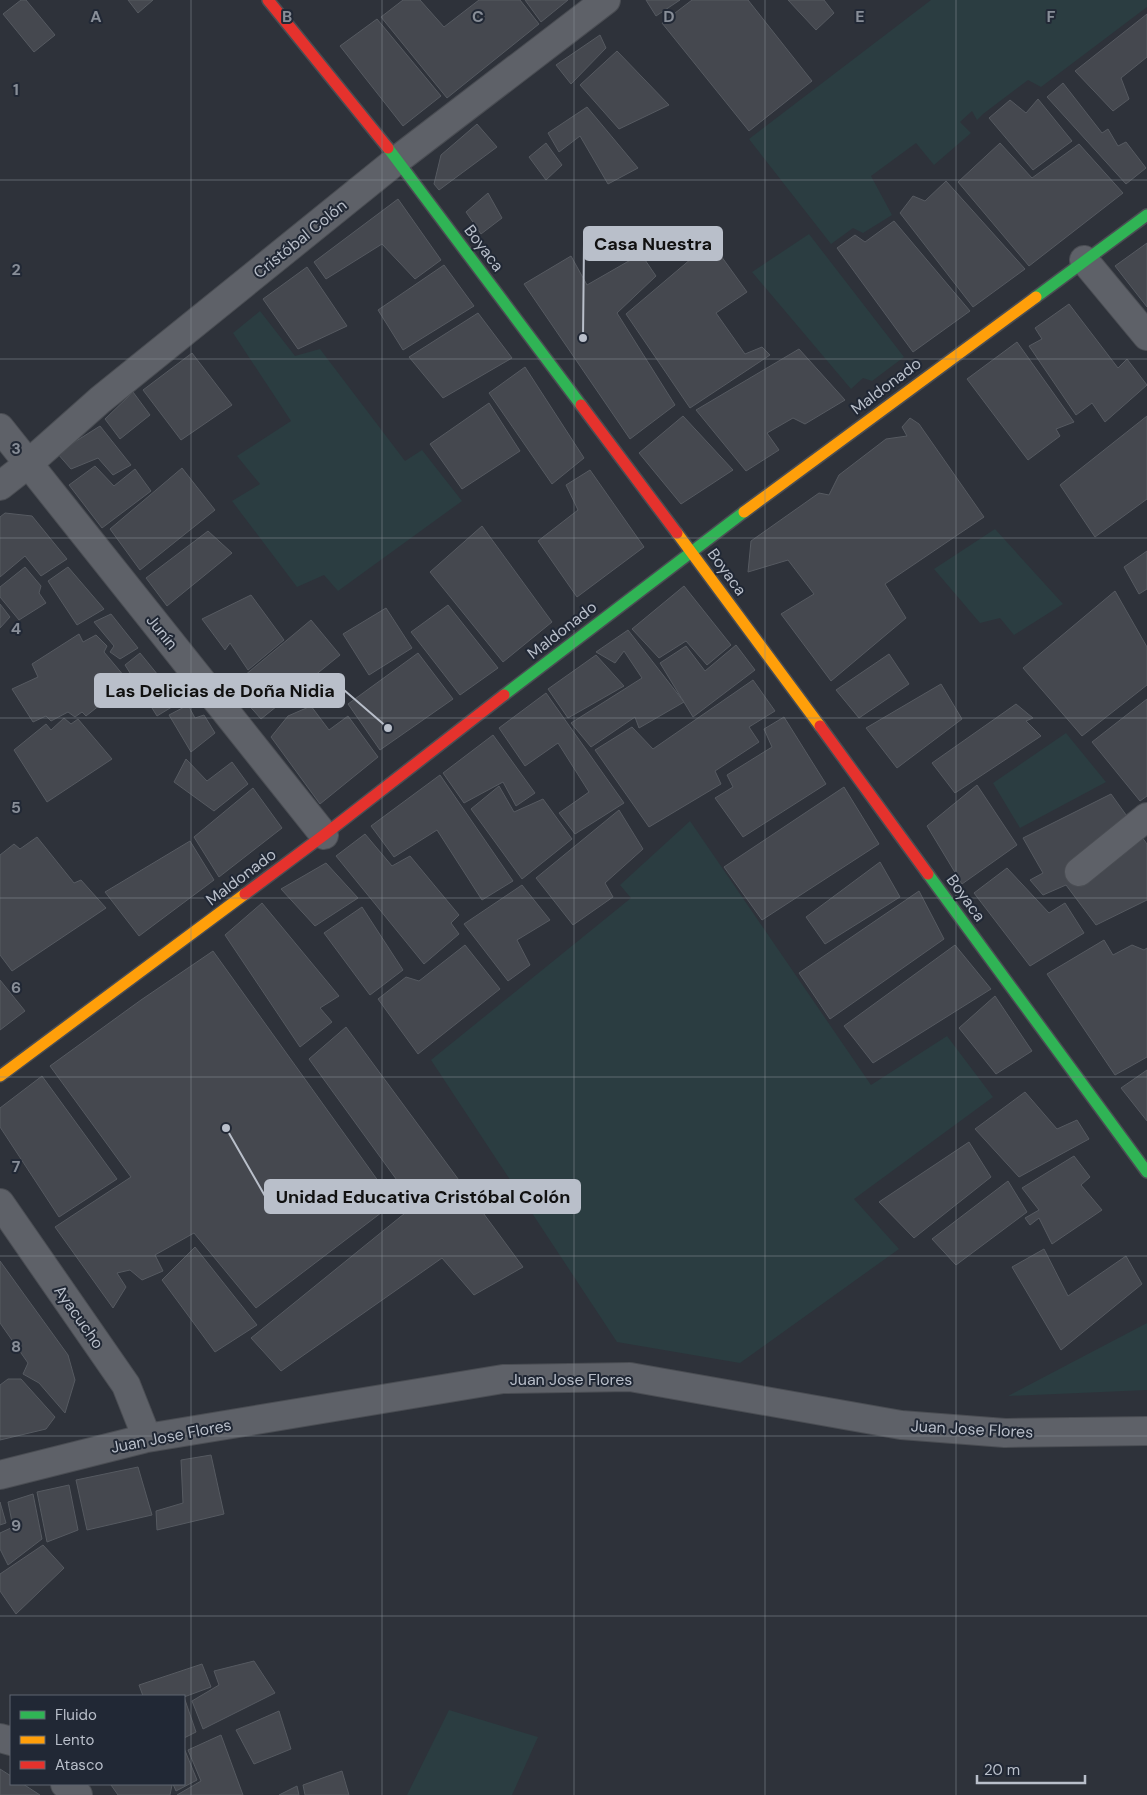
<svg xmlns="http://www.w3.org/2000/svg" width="1147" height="1795" font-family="'DM Sans',sans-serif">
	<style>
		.green { fill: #2b3d41 }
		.building { fill: #45484f; stroke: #565a61 }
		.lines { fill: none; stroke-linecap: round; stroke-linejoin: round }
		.street-casing { stroke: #4a4d53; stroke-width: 30 }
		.fast-casing { stroke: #4a4d53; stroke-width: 14 }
		.slow-casing { stroke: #4a4d53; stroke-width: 14 }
		.jam-casing { stroke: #4a4d53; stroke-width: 14 }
		.street { stroke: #5e6168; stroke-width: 28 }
		.fast { stroke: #30b455; stroke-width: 11 }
		.slow { stroke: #ff9f0a; stroke-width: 11 }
		.jam { stroke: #e5322d; stroke-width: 11 }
		.grid { fill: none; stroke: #888e98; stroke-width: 1; stroke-opacity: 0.55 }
		.labels { text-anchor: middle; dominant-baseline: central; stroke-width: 4; stroke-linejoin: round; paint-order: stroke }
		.street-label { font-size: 16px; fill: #b9bfca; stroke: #212835 }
		.grid-label { font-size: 16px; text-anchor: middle; font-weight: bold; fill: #888e98; stroke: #212835; stroke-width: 4; stroke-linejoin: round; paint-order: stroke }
		.leader { fill: none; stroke: #b9bfca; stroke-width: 2 }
		.callout-dot { fill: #b9bfca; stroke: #212835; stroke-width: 2 }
		.callout { fill: #b9bfca; stroke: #b9bfca; stroke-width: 2 }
		.callout-label { font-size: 18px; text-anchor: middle; font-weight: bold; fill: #111 }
	</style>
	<rect width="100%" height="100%" fill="#2e323a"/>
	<path class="green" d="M 931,0 L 1147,0 L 1147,7 L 1041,87 L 1028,80 L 983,114 L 977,120 L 972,111 L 960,122 L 971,133 L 934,165 L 916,143 L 871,176 L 892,215 L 863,233 L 853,228 L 831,244 L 749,139 Z
		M 809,234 L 904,357 L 872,381 L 863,378 L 851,389 L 752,272 Z
		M 260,311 L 295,356 L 320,349 L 405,461 L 422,450 L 462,501 L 338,591 L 324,575 L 297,587 L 232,501 L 260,484 L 237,456 L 291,421 L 233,333 Z
		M 995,529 L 1063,604 L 1014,635 L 1000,618 L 980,623 L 934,569 Z
		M 1066,733 L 1106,782 L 1020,828 L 993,783 Z
		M 690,821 L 871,1085 L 947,1036 L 993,1097 L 854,1199 L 899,1249 L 740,1363 L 617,1342 L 431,1060 L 631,898 L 620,885 Z
		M 1147,1323 L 1147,1390 L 1008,1396 Z
		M 449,1710 L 538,1737 L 512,1795 L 407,1795 Z"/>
	<path class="building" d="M 21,0 L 26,0 L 55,35 L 34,52 L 3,14 Z
		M 128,0 L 153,0 L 138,13 Z
		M 403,0 L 420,0 L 444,27 L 479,0 L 520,0 L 539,24 L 447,98 L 381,17 Z
		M 525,0 L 568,0 L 541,22 Z
		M 646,0 L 680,0 L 656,16 Z
		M 692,0 L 748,0 L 812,81 L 749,131 L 662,23 Z
		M 788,0 L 824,0 L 834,13 L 816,30 Z
		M 1147,14 L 1147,57 L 1121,78 L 1129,99 L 1113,111 L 1075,71 Z
		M 377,19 L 441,96 L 403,126 L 340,46 Z
		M 600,35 L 606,48 L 571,84 L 556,65 Z
		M 617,51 L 669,105 L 619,129 L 580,85 Z
		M 1063,83 L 1102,133 L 1108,129 L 1118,146 L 1126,142 L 1146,168 L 1126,184 L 1047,97 Z
		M 1038,99 L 1072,141 L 1033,170 L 989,118 L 1010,100 L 1026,113 Z
		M 587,107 L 638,168 L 608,184 L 580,136 L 559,152 L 548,133 Z
		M 477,124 L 497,147 L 439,190 L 434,184 L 441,155 Z
		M 546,143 L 562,165 L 546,180 L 529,157 Z
		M 1000,143 L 1032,178 L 1079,144 L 1123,193 L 1029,266 L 958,182 Z
		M 946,181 L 1025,269 L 973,307 L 900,213 L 913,196 L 925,201 Z
		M 488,193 L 502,218 L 481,234 L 466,212 Z
		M 398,199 L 441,260 L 415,279 L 382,244 L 326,279 L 314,262 Z
		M 894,221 L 970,311 L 913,352 L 837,248 L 855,235 L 865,242 Z
		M 711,242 L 747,292 L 716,313 L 745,354 L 762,347 L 770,355 L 690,408 L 626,314 Z
		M 1147,243 L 1147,307 L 1115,266 Z
		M 641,254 L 656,276 L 617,313 L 675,405 L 630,439 L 524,284 L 571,256 L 587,285 Z
		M 444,265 L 474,306 L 403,350 L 378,310 Z
		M 307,267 L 347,326 L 298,349 L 263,299 Z
		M 1069,304 L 1118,368 L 1127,359 L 1147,385 L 1105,422 L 1092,403 L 1076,415 L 1029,346 L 1042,339 L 1035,328 Z
		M 478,313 L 512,358 L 443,398 L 409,357 Z
		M 1017,342 L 1074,422 L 1056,429 L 1060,436 L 1028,460 L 967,379 Z
		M 799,349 L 845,400 L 805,424 L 793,418 L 767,433 L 779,450 L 746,471 L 696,410 Z
		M 192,353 L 232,405 L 181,440 L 143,390 Z
		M 525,367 L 584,458 L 552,484 L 489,393 Z
		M 133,392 L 150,415 L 120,439 L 105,419 Z
		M 489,403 L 520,451 L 462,489 L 430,444 Z
		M 683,416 L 733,470 L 681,504 L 639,453 Z
		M 1147,416 L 1147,499 L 1095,537 L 1060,485 Z
		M 910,418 L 919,424 L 984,517 L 885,584 L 906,618 L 831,681 L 781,614 L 814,594 L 788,560 L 748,572 L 751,541 L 819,493 L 829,495 L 839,475 L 886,439 L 907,436 L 902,427 Z
		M 100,426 L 131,465 L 113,475 L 98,458 L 71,469 L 57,453 Z
		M 95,466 L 114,486 L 135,469 L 151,491 L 102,528 L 69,485 Z
		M 182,468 L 215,510 L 140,570 L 110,529 Z
		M 590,470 L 644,547 L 577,597 L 538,541 L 578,510 L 566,485 Z
		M 5,513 L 32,516 L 67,559 L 41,576 L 25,556 L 0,577 L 0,517 Z
		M 482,526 L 552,622 L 503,662 L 430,572 Z
		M 208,531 L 232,553 L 167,606 L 146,578 Z
		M 1147,551 L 1147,589 L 1139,594 L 1124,567 Z
		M 25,567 L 41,586 L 39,593 L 46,603 L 19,620 L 0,597 L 0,587 Z
		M 68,567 L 104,609 L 77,625 L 48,581 Z
		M 684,586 L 731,645 L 707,665 L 686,641 L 659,658 L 632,629 Z
		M 1115,591 L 1147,647 L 1147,685 L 1082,736 L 1023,668 Z
		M 251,595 L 284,640 L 248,670 L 230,643 L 225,650 L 202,619 Z
		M 0,604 L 10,617 L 0,628 Z
		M 448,605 L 498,668 L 460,695 L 411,632 Z
		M 386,608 L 412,648 L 369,675 L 343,634 Z
		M 111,614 L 138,648 L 120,659 L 110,652 L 114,646 L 94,622 Z
		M 311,620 L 340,655 L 261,719 L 232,686 Z
		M 628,630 L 684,702 L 639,728 L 635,717 L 591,747 L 571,723 L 642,678 L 624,651 L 615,663 L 596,652 Z
		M 79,634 L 83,642 L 96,635 L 107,646 L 104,652 L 129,682 L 86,716 L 82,712 L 75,717 L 68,712 L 51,721 L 46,716 L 33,722 L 12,689 L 38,677 L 32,664 Z
		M 736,645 L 755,670 L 693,717 L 660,663 L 686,646 L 705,671 Z
		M 140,653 L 180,702 L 157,716 L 125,665 Z
		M 418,653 L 453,699 L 380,750 L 348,704 Z
		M 889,654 L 909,684 L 859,718 L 836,690 Z
		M 596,655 L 624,686 L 568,718 L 548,689 Z
		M 753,680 L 775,711 L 749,727 L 759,742 L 715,771 L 721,784 L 649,827 L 595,750 L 632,727 L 653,749 Z
		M 941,684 L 962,719 L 897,768 L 866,728 Z
		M 546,693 L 624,803 L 575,834 L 559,813 L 589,792 L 558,743 L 525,766 L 499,728 Z
		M 1147,699 L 1147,796 L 1140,801 L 1092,742 Z
		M 1016,704 L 1033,718 L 1026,721 L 1041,736 L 955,793 L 932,763 Z
		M 188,705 L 195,718 L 204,715 L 215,733 L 191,752 L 169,715 Z
		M 311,706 L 329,730 L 348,716 L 378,757 L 320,804 L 271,737 L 288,716 Z
		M 784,717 L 826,784 L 743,837 L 715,798 L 733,787 L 727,775 L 772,747 L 764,729 Z
		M 64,718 L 71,724 L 78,719 L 112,759 L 47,802 L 14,750 L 46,724 L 51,730 Z
		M 493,735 L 535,793 L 516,806 L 503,782 L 464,803 L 443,773 Z
		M 186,759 L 207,781 L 232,762 L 248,784 L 214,811 L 174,782 Z
		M 440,775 L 513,881 L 482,900 L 437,830 L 394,857 L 371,826 Z
		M 977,785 L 1017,845 L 962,884 L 927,826 Z
		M 499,786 L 514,812 L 543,799 L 572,839 L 522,879 L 471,809 Z
		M 844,787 L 879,844 L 762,920 L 724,867 Z
		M 253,788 L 282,828 L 219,877 L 194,837 Z
		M 1111,794 L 1147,844 L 1147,900 L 1096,925 L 1066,885 L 1043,895 L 1030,880 L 1043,873 L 1023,838 Z
		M 619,810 L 643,849 L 605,883 L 613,897 L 573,925 L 536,878 Z
		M 365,834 L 392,866 L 410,856 L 459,915 L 451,923 L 459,934 L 424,964 L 336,856 Z
		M 37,837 L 74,883 L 81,880 L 106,908 L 12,971 L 0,955 L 0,855 L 14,844 L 20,849 Z
		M 190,841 L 214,880 L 139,936 L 105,892 Z
		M 880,862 L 900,897 L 825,944 L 806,917 Z
		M 326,863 L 358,898 L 315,926 L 281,889 Z
		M 1007,868 L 1049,913 L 1065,903 L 1084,933 L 1030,966 L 974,893 Z
		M 522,885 L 550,920 L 517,940 L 530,965 L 508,981 L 464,924 Z
		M 919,891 L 944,939 L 830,1019 L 799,973 Z
		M 262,903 L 339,996 L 320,1008 L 332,1022 L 300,1047 L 225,935 Z
		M 362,907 L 403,970 L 370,995 L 324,933 Z
		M 1104,940 L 1113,955 L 1132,945 L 1144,950 L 1147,948 L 1147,1057 L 1115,1075 L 1047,974 Z
		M 465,945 L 500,989 L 418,1054 L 378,999 L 406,977 L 419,981 Z
		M 955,945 L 991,989 L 873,1063 L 844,1026 Z
		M 213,951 L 394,1203 L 256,1308 L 194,1233 L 155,1255 L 163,1271 L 142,1280 L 130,1270 L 117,1273 L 126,1287 L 113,1308 L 55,1227 L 131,1177 L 50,1066 L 141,1000 Z
		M 0,980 L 25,1011 L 0,1030 Z
		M 995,996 L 1032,1051 L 996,1074 L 959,1028 Z
		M 346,1027 L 523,1267 L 474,1295 L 442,1258 L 281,1371 L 251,1338 L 415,1205 L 309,1059 Z
		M 1147,1070 L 1147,1121 L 1121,1088 Z
		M 42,1076 L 117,1179 L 59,1217 L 0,1127 L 0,1108 Z
		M 1025,1092 L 1057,1129 L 1077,1120 L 1089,1139 L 1019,1177 L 975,1129 Z
		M 969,1142 L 991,1177 L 914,1238 L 879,1202 Z
		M 1074,1156 L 1090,1177 L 1081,1185 L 1102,1210 L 1052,1244 L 1039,1218 L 1030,1225 L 1025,1218 L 1039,1210 L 1022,1188 Z
		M 1008,1181 L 1027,1212 L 956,1265 L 932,1239 Z
		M 195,1247 L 257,1325 L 215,1352 L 162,1280 Z
		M 1044,1249 L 1068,1296 L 1126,1256 L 1142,1284 L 1061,1350 L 1012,1267 Z
		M 0,1261 L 68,1355 L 75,1380 L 65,1413 L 39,1383 L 23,1374 L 28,1363 L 0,1323 Z
		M 8,1379 L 21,1379 L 55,1417 L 46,1429 L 0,1440 L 0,1385 Z
		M 211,1455 L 224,1514 L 157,1530 L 156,1511 L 183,1503 L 181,1460 Z
		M 138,1467 L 152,1515 L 87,1530 L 76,1480 Z
		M 69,1485 L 78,1530 L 47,1542 L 37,1492 Z
		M 33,1494 L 42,1539 L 8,1565 L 0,1549 L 0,1533 L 13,1527 L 8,1502 Z
		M 0,1502 L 6,1523 L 0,1525 Z
		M 43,1545 L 64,1568 L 16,1614 L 0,1591 L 0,1574 Z
		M 254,1661 L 275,1693 L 203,1729 L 192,1701 L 219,1685 L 214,1671 Z
		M 202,1664 L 211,1687 L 184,1697 L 196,1732 L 184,1738 L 184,1696 L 143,1696 L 139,1685 Z
		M 279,1711 L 291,1749 L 254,1764 L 236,1730 Z
		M 221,1735 L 243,1795 L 177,1795 L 201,1781 L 188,1750 Z
		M 184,1748 L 197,1780 L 176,1791 L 173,1784 L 184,1784 Z
		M 0,1769 L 11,1776 L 11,1784 L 23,1784 L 40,1795 L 0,1795 Z
		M 342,1771 L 349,1795 L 305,1795 L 303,1785 Z
		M 114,1784 L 171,1784 L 172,1785 L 170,1795 L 118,1795 L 111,1785 Z
		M 297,1786 L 299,1795 L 279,1795 Z"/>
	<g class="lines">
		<g class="street-casing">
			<path id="street" d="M 1084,260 L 1147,336
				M 0,428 L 324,835
				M 0,486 L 28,464 L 100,400 L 397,160 L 606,0
				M 1079,872 L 1147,817
				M 0,1203 L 126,1385 L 147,1438
				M 0,1475 L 147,1438 L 503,1379 L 630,1377 L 901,1425 L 1005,1433 L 1147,1431
				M 0,1738 L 11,1741
				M 65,1784 L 78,1795"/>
		</g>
		<g class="fast-casing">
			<path id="fast" d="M 388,148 L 581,405
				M 1036,297 L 1147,215
				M 504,695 L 744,512
				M 928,874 L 1147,1172"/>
		</g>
		<g class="slow-casing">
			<path id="slow" d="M 744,512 L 1036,297
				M 677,533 L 820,726
				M 0,1076 L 245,894"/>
		</g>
		<g class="jam-casing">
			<path id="jam" d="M 268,0 L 388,148
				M 581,405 L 677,533
				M 820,726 L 928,874
				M 245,894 L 324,835 L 504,695"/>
		</g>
		<use href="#street" class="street"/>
		<use href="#fast" class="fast"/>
		<use href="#slow" class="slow"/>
		<use href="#jam" class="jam"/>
	</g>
	<path class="grid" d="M 191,0 L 191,1795M 382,0 L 382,1795M 574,0 L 574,1795M 765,0 L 765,1795M 956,0 L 956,1795M 0,180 L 1147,180M 0,359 L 1147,359M 0,538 L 1147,538M 0,718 L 1147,718M 0,898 L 1147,898M 0,1077 L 1147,1077M 0,1256 L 1147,1256M 0,1436 L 1147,1436M 0,1616 L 1147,1616"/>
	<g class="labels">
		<g class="street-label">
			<text transform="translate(300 239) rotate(-39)">Cristóbal Colón</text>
			<text transform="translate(484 248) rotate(53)">Boyaca</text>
			<text transform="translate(886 386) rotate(-37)">Maldonado</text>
			<text transform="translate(727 572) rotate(54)">Boyaca</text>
			<text transform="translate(562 630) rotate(-38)">Maldonado</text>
			<text transform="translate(162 632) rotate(51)">Junín</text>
			<text transform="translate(241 877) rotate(-37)">Maldonado</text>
			<text transform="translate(966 898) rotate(54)">Boyaca</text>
			<text transform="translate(79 1317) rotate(55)">Ayacucho</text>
			<text x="571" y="1379">Juan Jose Flores</text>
			<text transform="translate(972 1429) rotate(3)">Juan Jose Flores</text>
			<text transform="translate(171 1436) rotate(-11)">Juan Jose Flores</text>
		</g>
	</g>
	<g class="grid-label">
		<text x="96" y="22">A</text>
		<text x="287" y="22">B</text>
		<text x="478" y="22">C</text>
		<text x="669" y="22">D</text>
		<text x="860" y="22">E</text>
		<text x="1051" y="22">F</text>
		<text x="16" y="95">1</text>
		<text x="16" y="275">2</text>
		<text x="16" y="454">3</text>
		<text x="16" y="634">4</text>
		<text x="16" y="813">5</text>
		<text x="16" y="993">6</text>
		<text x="16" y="1172">7</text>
		<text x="16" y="1352">8</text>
		<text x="16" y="1531">9</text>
	</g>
	<path class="leader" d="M583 338L584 244M388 728L344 690M226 1128L265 1196"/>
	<g class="callout-dot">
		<circle cx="583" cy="338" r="5"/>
		<circle cx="388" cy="728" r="5"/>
		<circle cx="226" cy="1128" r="5"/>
	</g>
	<g class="callout">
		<rect x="584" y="227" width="138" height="33" rx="5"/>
		<rect x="95" y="674" width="249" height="33" rx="5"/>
		<rect x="265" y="1180" width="315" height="33" rx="5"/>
	</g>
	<g class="callout-label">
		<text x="653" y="250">Casa Nuestra</text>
		<text x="220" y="697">Las Delicias de Doña Nidia</text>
		<text x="423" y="1203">Unidad Educativa Cristóbal Colón</text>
	</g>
	<rect x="10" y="1695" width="175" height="90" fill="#212835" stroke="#5e6471"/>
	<rect x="20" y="1711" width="25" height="8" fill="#30b455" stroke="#5e6471"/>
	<text x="55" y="1720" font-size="15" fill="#b9bfca">Fluido</text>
	<rect x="20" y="1736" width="25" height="8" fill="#ff9f0a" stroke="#5e6471"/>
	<text x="55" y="1745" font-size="15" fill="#b9bfca">Lento</text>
	<rect x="20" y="1761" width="25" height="8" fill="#e5322d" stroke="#5e6471"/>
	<text x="55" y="1770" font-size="15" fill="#b9bfca">Atasco</text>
	<path d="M977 1775v8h108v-8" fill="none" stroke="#b9bfca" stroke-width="2.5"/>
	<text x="984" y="1775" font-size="15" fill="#b9bfca" stroke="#212835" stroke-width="4" paint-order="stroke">20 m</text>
</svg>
